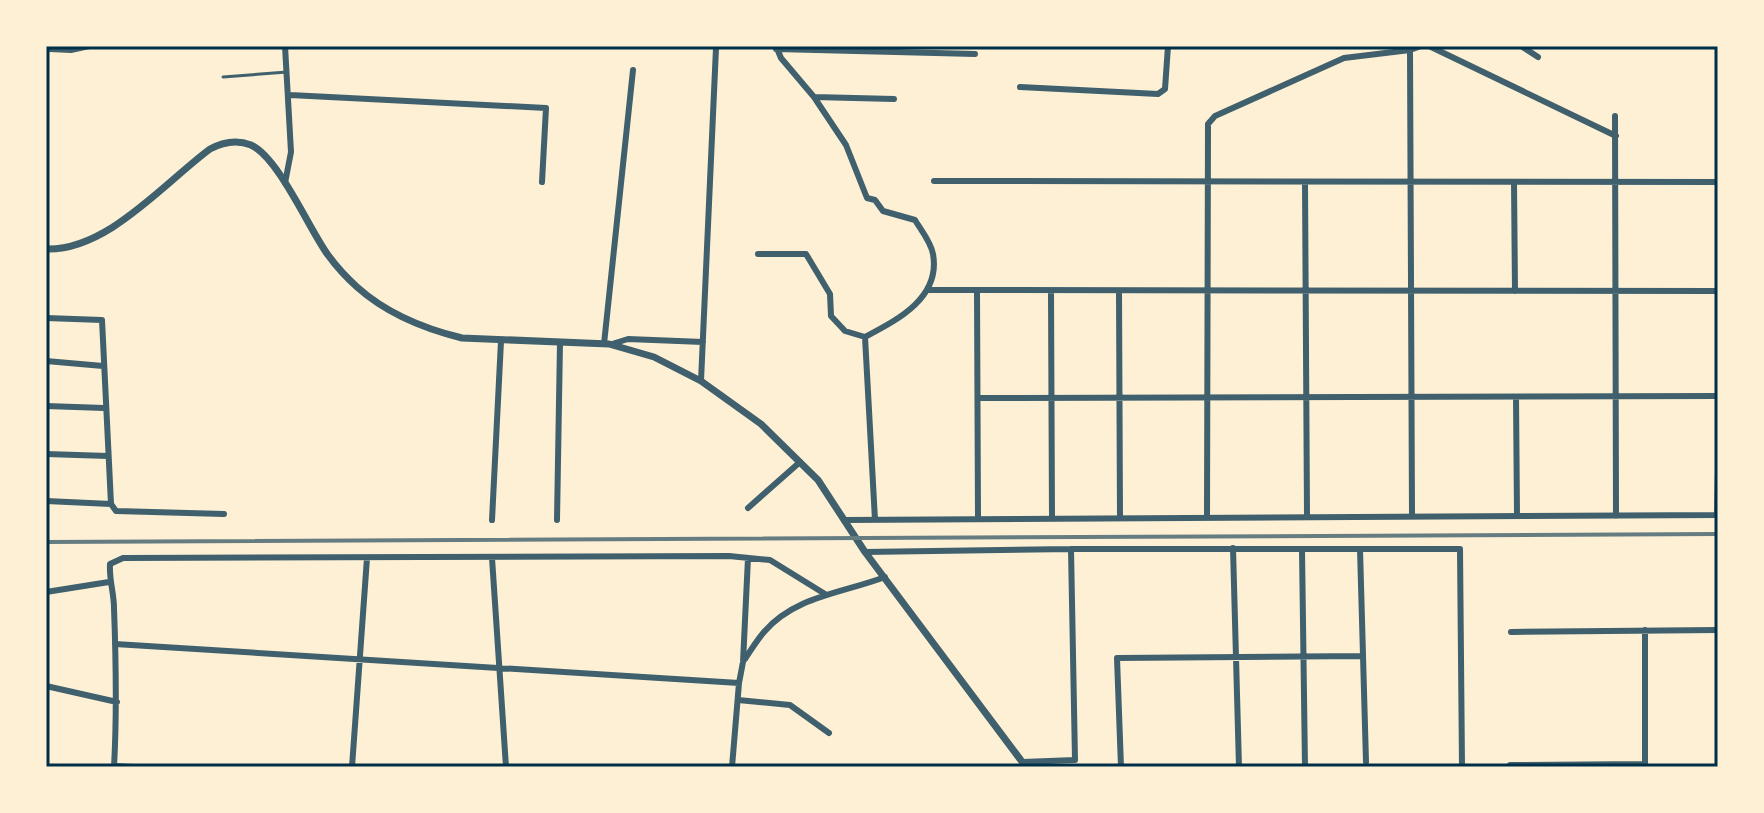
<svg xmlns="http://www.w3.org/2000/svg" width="1764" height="813" font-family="'Golos Text',sans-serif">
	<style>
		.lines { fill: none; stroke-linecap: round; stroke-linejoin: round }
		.service { stroke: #3f606c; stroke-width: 3 }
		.minor { stroke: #3f606c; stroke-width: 6 }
		.tertiary { stroke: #3f606c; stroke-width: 7 }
		.rail { stroke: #657d81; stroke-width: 4 }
		.neatline { fill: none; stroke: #003049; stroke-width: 3 }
	</style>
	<rect width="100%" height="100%" fill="#fdf0d5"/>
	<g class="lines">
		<path class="service" d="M 223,77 L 287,72"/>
		<path class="minor" d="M 48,46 L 50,49 L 71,50 L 89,46
			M 776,46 L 781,58 L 814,97 L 846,145 L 867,198 L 875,200 L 883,211 L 915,220 C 921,230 931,242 933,254 C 941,298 897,320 865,337 L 875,520
			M 1429,46 L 1616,136
			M 1521,46 L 1538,57
			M 776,49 L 975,54
			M 1410,50 L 1412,515
			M 1020,87 L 1158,94 L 1165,89 L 1168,46
			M 290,95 L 546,108 L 542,182
			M 814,97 L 894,99
			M 1615,116 L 1616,516
			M 934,181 L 1718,182
			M 1305,182 L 1307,516
			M 1514,182 L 1515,291
			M 285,183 L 291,152 L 285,46
			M 758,254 L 806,254 L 830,294 L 831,316 L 845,331 L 865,337
			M 928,290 L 1718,291
			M 977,291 L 978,518
			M 1051,291 L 1052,518
			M 1119,291 L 1120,518
			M 46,318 L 102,320 L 111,504 L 116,511 L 224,514
			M 604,344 L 633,70
			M 612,344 L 628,339 L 703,342
			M 46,361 L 103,366
			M 701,381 L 716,48
			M 1516,397 L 1517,515
			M 978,398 L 1718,396
			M 46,406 L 104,408
			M 46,454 L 108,456
			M 46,501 L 111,504
			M 748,508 L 800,462
			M 1717,515 L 1718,470
			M 1207,517 L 1208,124 L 1215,116 L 1344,58 L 1410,50 L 1421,46
			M 492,520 L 501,341
			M 557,520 L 560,343
			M 844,520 L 1718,515
			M 1233,548 L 1239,767
			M 1360,549 L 1366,762
			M 1302,550 L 1305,767
			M 865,552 L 1071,549 L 1460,549 L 1462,767
			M 492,558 L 506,767
			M 46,592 L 109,582
			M 1511,632 L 1718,630
			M 115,644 L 739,683
			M 745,659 C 751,650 757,640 764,632 C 795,596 843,593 885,577
			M 46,686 L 117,702
			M 738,700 L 790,705 L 829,733
			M 1023,762 L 1075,760 L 1071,549
			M 1510,765 L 1645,764
			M 114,766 L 133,767
			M 114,767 C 117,714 116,661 114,608 C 114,593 109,580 110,564 L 123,558 L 729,556 L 770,560 L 825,594
			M 352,767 L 367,558
			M 732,767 L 739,683 L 743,662 L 748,558
			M 1121,767 L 1117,658 L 1363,656
			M 1645,767 L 1645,630"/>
		<path class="tertiary" d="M 46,249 C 107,251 164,183 210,149 C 223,142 236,139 251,145 C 279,158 309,229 328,255 C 336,266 347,278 357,287 C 386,313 425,329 462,338 L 609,344 L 654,357 L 701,381 L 761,424 L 818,480 L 865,552 L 1026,767"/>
		<path class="rail" d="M 46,542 L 1718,534"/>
	</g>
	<rect width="1764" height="813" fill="none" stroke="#fdf0d5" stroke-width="96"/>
	<rect x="48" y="48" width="1668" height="717" class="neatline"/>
</svg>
